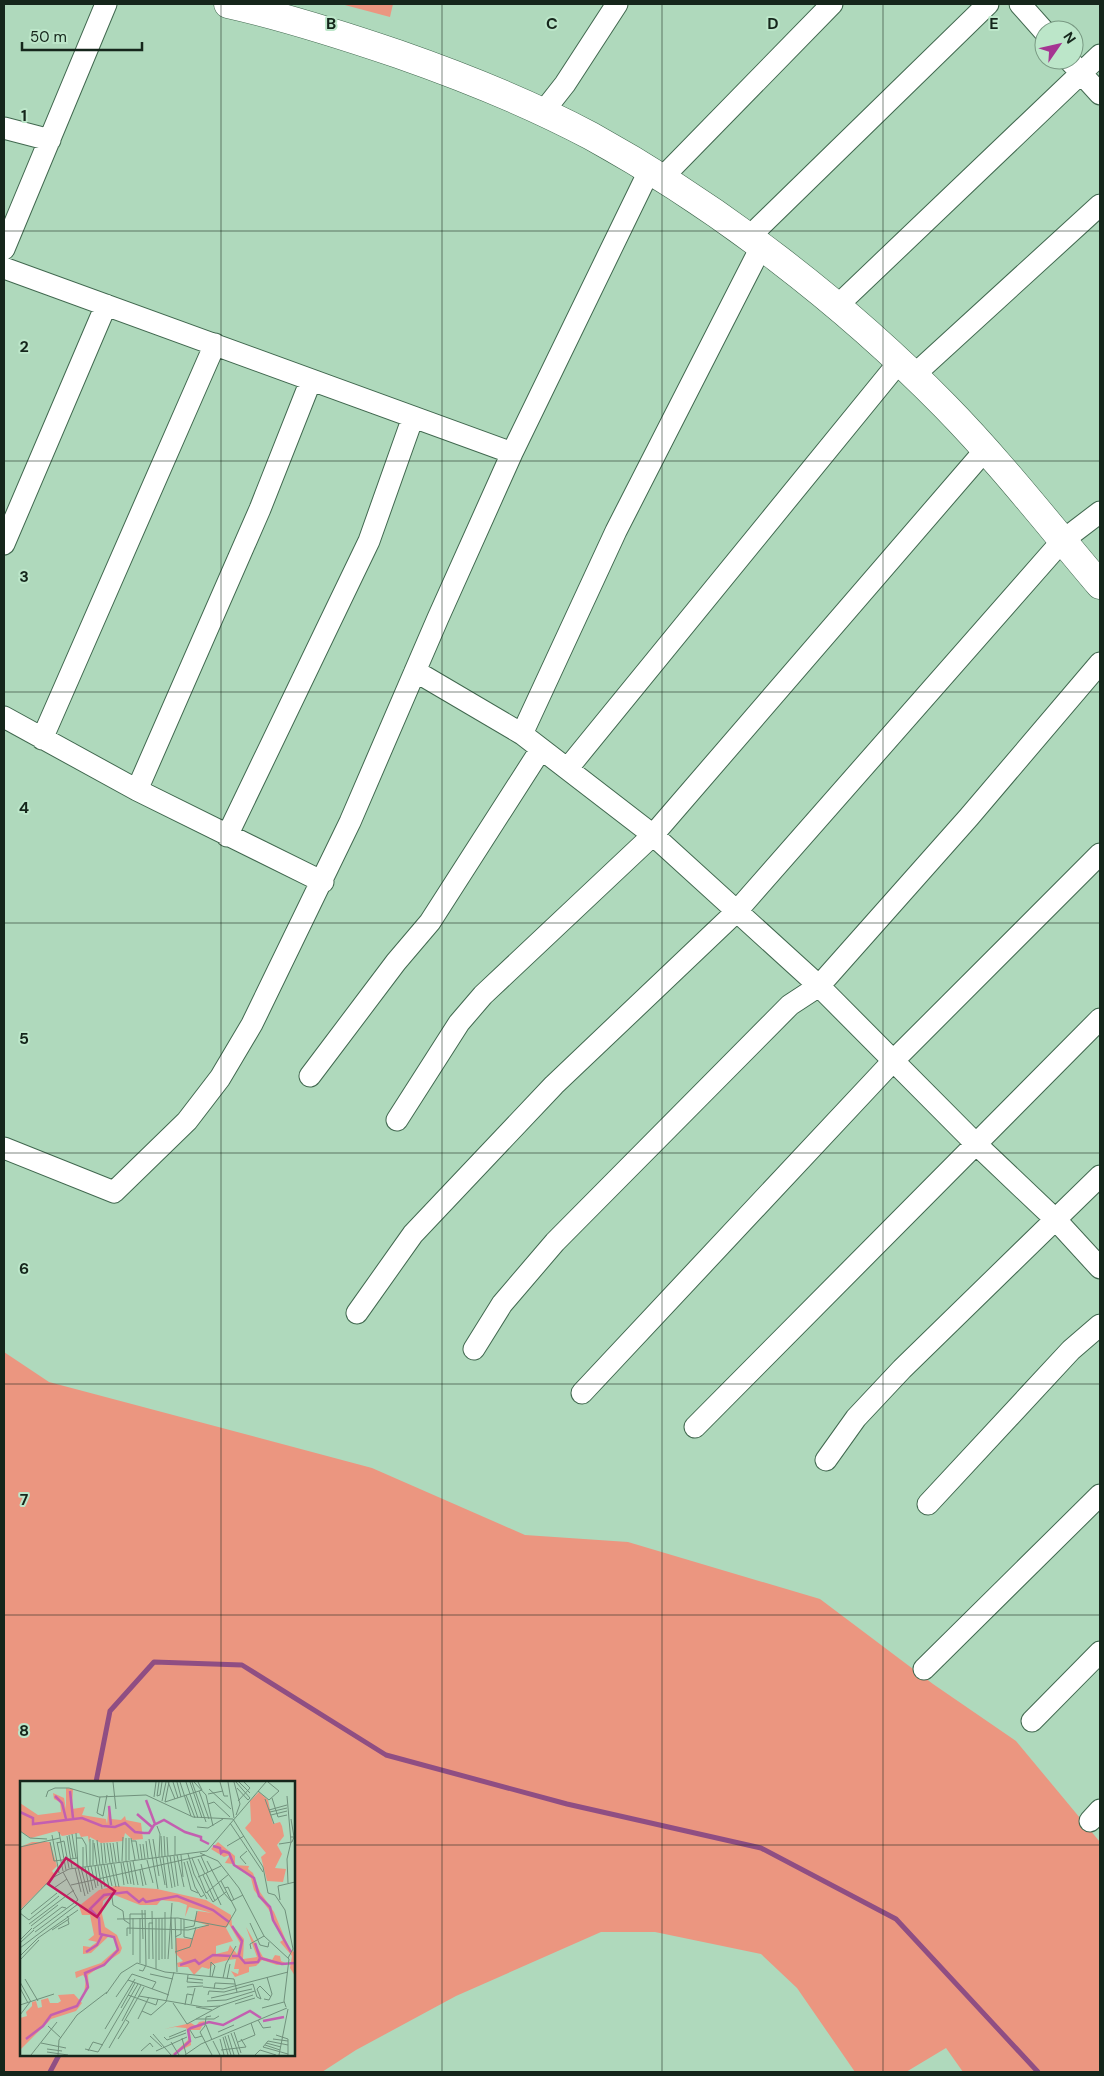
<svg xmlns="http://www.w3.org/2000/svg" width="1104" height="2076" font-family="'DM Sans',sans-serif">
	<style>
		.green { fill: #eb9680; fill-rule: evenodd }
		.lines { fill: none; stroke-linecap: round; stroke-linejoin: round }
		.stream { stroke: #8f4e83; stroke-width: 5 }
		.minor-casing { stroke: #41684f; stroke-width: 23 }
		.highway-casing { stroke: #41684f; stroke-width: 29 }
		.minor { stroke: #fff; stroke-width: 21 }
		.highway { stroke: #fff; stroke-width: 28 }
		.grid { fill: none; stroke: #15261b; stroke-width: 1; stroke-opacity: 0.55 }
		.inset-river { fill: none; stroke: #c35fb0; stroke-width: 2.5 }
		.inset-road { fill: none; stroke: #71917c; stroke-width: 1 }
		.view { fill: #c2185b; fill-opacity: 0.15; stroke: #c2185b; stroke-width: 2.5 }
		.inset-edge { fill: none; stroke: #15261b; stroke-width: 2.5 }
		.grid-label { font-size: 16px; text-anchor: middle; font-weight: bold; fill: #15261b; stroke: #bce6c9; stroke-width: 4; stroke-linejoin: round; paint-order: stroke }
	</style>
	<rect width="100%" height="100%" fill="#afd9bc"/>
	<path class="green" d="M 341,4 L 393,4 L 390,17 Z
		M 4,1352 L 49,1382 L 372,1468 L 525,1535 L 628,1542 L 820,1599 L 933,1684 L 1016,1741 L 1100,1842 L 1100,2072 L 963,2072 L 946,2048 L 906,2072 L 855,2072 L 797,1988 L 761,1954 L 655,1932 L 601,1932 L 456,1996 L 356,2050 L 322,2072 L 4,2072 ZM 21,1782 L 294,1782 L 294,2055 L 21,2055 Z"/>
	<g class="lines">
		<path class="stream" d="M 96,1782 L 110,1711 L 154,1662 L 242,1665 L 386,1755 L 567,1804 L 761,1848 L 896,1919 L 1038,2072
			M 50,2072 L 59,2055"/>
		<g class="minor-casing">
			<path id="minor" d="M 1020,4 L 1044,31
				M 1069,60 L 1100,94
				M 543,112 L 565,84 L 617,4
				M 4,128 L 50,140
				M 661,179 L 832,4
				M 749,237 L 988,4
				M 4,249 L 106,4
				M 4,268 L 512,453
				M 837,306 L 1100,55
				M 914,375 L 1100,205
				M 4,544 L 106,305
				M 415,671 L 522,734 L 653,835 L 819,986 L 976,1144 L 1056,1220 L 1100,1268
				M 4,717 L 137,790 L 323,882
				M 522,734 L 616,531 L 761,247
				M 42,739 L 215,344
				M 568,768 L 899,362
				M 137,790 L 260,509 L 311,380
				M 227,836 L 369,541 L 413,417
				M 310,1076 L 396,962 L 430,922 L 541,749
				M 397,1120 L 459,1023 L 483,995 L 653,835 L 986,449
				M 4,1148 L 114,1192 L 187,1121 L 220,1078 L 252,1024 L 350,822 L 438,618 L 512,453 L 649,171
				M 357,1313 L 413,1234 L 554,1085 L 736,912 L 1062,541 L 1100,512
				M 474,1349 L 502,1304 L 555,1242 L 790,1005 L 819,986 L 969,817 L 1100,663
				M 582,1393 L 893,1061 L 1100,854
				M 695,1427 L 1100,1019
				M 826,1460 L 856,1418 L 902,1369 L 1100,1176
				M 928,1504 L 1071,1350 L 1100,1325
				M 924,1669 L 1100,1495
				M 1032,1721 L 1100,1652
				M 1090,1821 L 1100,1810"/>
		</g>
		<g class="highway-casing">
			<path id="highway" d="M 228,4 C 286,17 342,35 398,54 C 464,77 529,103 591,136 C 718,206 844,303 945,406 C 1000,462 1049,525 1100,585"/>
		</g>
		<use href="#minor" class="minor"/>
		<use href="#highway" class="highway"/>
	</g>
	<path class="grid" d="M 221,4 L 221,1782M 442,4 L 442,2072M 662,4 L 662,2072M 883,4 L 883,2072M 4,231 L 1100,231M 4,461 L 1100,461M 4,692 L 1100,692M 4,923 L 1100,923M 4,1153 L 1100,1153M 4,1384 L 1100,1384M 4,1615 L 1100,1615M 4,1845 L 21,1845M 294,1845 L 1100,1845M 221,2055 L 221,2072"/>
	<g transform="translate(20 1781)">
		<rect width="275" height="275" fill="#afd9bc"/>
		<path d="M 46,7 L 53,8 L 52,28 L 65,26 L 62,34 L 86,38 L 87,43 L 89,23 L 91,38 L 101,39 L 105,35 L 106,39 L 121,42 L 123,58 L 113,59 L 105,52 L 103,60 L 81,62 L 70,56 L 69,62 L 68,55 L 61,56 L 59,52 L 42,55 L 37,50 L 11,57 L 0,50 L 0,22 L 18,34 L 41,31 L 40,21 L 34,18 L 33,12 L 44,17 L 46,28 ZM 239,11 L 248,19 L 253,43 L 260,41 L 262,45 L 264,55 L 257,64 L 262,73 L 255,87 L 266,88 L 263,101 L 247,100 L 241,76 L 246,72 L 225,47 L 231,40 L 230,20 ZM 12,61 L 30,61 L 37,85 L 32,90 L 35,94 L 0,129 L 0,66 ZM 198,61 L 215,75 L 215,84 L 229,85 L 228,88 L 233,92 L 240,111 L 254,131 L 269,167 L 275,172 L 275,195 L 270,187 L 272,175 L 260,161 L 263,159 L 249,129 L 234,109 L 231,97 L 213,83 L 205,82 L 210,74 L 204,76 L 191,68 ZM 95,105 L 137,108 L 186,119 L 211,134 L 212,144 L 224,158 L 223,178 L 237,176 L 226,146 L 243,176 L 252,179 L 255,174 L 260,175 L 261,180 L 268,183 L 257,184 L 242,179 L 236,185 L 229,186 L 229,191 L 215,196 L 211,190 L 218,193 L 219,188 L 214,188 L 216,178 L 208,179 L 193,183 L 189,188 L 182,186 L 174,194 L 168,186 L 158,186 L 157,182 L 163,180 L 155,172 L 156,157 L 173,158 L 175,149 L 187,144 L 174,140 L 178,130 L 192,132 L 169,126 L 165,136 L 167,124 L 159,121 L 141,119 L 137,124 L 120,124 L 92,113 L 83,120 L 82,133 L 85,146 L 97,154 L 102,167 L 100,172 L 68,194 L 69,207 L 64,213 L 66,198 L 63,194 L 56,197 L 55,191 L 81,182 L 98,167 L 94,158 L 89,155 L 71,172 L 63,173 L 63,165 L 70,166 L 77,161 L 68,159 L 74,154 L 70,134 L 62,134 L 59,125 L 79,109 ZM 209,143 L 220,162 L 217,173 L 210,164 L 208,170 L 196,173 L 196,165 L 213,160 L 206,147 ZM 54,213 L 62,222 L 56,230 L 31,238 L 0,269 L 0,237 L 7,235 L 6,231 L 12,225 L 12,221 L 16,220 L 18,227 L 22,226 L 21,219 L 28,217 L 30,222 L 38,222 L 41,220 L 38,214 ZM 185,240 L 180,249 L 170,249 L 171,264 L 152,274 L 168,259 L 168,251 L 166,247 L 155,246 L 144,248 L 171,242 L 176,245 L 179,241 Z" fill="#eb9680" fill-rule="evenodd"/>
		<path class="inset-river" d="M 50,10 L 53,37M 35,15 L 42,22 L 46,38M 126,19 L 135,43M 89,25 L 91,44M 0,31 L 13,37 L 13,43 L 62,37 L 82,45 L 95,46 L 105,42 L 115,51 L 124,52 L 129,52 L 134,44 L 144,39 L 165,51 L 181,56 L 181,59 L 189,63M 117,33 L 132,46M 193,65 L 200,67 L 201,72 L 203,70 L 209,72 L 214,84 L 234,97 L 239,115 L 250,126 L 253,139 L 271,171M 212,145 L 222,160 L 219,174M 235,162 L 240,177M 66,171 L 77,164 L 82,154M 212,175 L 219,175 L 225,182 L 238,181 L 240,177 L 262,183 L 275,182M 160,184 L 175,179 L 179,183 L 193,174 L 210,175M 243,240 L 264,236M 6,258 L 23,245 L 31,234 L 57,225 L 68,206 L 65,192 L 84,184 L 98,169 L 94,156 L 80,153 L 79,137 L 70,128 L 84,114 L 107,111 L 119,121 L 123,118 L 126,121 L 157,115 L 193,129 L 209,141M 154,274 L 170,260 L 168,249 L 171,247 L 189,241 L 203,244 L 230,230 L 241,237"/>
		<path class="inset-road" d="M 93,1 L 96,28M 139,1 L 137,15 L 140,14 L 142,1M 148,1 L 155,18M 153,1 L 158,17M 157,1 L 161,16M 160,1 L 171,35M 166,1 L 178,37M 170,1 L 182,37M 172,1 L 186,41M 174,1 L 186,14 L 193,45M 200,1 L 204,15 L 208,15M 208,1 L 214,37M 214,1 L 220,23 L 216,34M 216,1 L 230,17 L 228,19M 219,1 L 230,12M 217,7 L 228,19M 189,8 L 211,28M 179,10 L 189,38M 238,10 L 249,19 L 259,10 L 248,1M 188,13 L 203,10M 166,14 L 175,37M 267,15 L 271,61 L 267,78 L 268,102M 26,16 L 28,10 L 35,7 L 49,7 L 79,16 L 126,14 L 173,36 L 213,38 L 243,86 L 248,112 L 255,114 L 265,129 L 273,168 L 268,177M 80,16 L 77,32 L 83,35 L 87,14M 134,16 L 136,1M 252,17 L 258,36 L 267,34M 245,18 L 254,43M 142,20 L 146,1M 218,20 L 230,7 L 224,1M 145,21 L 182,9 L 178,1M 145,21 L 149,1M 188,23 L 194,21 L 210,36M 249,29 L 267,24M 250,31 L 267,27M 251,34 L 267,30M 271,38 L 274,56M 210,42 L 243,91M 137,45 L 140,53 L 139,76M 177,46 L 188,47 L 203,38M 0,50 L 10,57 L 27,58M 39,51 L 46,89M 56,52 L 58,86 L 65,115M 52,53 L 56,77M 32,54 L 39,92M 49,54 L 53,77M 47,55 L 52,87M 141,55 L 142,76M 144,55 L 145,75M 155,55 L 155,74M 147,56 L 148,75M 56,57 L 62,57 L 66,64 L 67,85M 111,57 L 115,79M 70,58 L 70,85M 129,58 L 138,108M 133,58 L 139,95M 73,59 L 73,84M 77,59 L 80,84M 112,60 L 116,60 L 119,78M 126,60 L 128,77M 30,61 L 34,80 L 58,77M 37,61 L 43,90M 97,61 L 99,81M 37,62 L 44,60 L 49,87M 74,62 L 77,84M 81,62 L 83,83M 84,62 L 86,82M 87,62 L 90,82M 90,62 L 93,82M 93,62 L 96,81M 120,63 L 122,78M 123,63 L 125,78M 259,63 L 272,61 L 274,56 L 271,56M 207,65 L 224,55M 0,66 L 40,57M 63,66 L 63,86M 180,72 L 198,80 L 219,107 L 244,155 L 269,178 L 264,220 L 266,226M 168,73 L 174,93 L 187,118M 157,74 L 164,106M 161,74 L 163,96M 150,75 L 155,106M 154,75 L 158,105M 181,75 L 188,91M 143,76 L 147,107M 147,76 L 152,107M 140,77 L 145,104M 172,77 L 186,112M 178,78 L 185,93M 109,79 L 109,57M 127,79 L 133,102M 102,80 L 103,56M 106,80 L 106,57M 113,80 L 118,104M 167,80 L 175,106 L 181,116 L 184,114M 187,80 L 204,112M 103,81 L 108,103M 107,81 L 111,103M 110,81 L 114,104M 164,81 L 171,109 L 178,112M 101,82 L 104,104M 87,83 L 92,105M 91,83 L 96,106M 94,83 L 99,106M 121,83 L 126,104M 226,83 L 220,76 L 227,70M 81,84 L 85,106M 84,84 L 89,106M 71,85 L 76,107M 75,85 L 78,105M 78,85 L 82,108M 65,86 L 70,111M 68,86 L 73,109M 55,87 L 61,111M 61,87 L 68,113M 120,89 L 123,105M 186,92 L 201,124M 183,94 L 195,120M 178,96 L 201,85M 51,104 L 185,74M 34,107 L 47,98M 205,107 L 208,106 L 214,119M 187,111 L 193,121 L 206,111M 186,112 L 209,93M 204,112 L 211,120 L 223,114M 92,116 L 93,124 L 103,130 L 104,139 L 110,143M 260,119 L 258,105 L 275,101M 122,129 L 123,158M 0,130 L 32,97 L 49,88 L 187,70 L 246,1M 132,130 L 133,178M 145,131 L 145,178M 0,132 L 9,139 L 39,115M 11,133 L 37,112M 151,136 L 152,168M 113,137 L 113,174M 120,137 L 120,182M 136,137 L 136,188M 139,137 L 139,179M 142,137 L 142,178M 155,137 L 157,191M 97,138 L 158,137 L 206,146 L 216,129 L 201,100M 164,138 L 164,156 L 173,158M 230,142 L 240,164 L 248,166 L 249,161M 9,143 L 54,109M 11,145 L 38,124M 164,147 L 174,145 L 177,130M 13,148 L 42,126 L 46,127M 38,148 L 49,143 L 48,139M 32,149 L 49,138 L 47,135M 15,151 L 58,119 L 43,91M 110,153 L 110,133 L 126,133M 107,155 L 107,147 L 168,149 L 189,144M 155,156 L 161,153 L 161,138M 0,159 L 12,147M 0,162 L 14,149M 0,167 L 58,123M 231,168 L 230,163 L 244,155M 155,171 L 170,166 L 176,146M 0,175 L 18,157 L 58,129M 129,178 L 129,142 L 133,142M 148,178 L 152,122M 0,179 L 19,159M 119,189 L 123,190 L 126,184 L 125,129M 130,193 L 153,198M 168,194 L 167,201 L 183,202M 190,196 L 191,181 L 195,185 L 192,196M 167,197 L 183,199M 203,197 L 206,183 L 216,165M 5,198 L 18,220M 207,198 L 210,183M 108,199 L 112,193 L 136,201 L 132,208M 0,201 L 11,221M 233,203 L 237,216 L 241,218M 167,206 L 183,205M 183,206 L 203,208 L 268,191M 0,207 L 8,222M 194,208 L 195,202 L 215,203M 86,213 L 101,192 L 117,182 L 145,191 L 214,198 L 217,211M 108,214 L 136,224 L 138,218M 188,214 L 189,210 L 204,211 L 233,203M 119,215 L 183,226 L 200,225 L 233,214M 96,216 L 108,199 L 149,214M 191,217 L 232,208M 241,218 L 237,208 L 240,205 L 251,216M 244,218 L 249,219 L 252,213 L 247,196M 187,220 L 206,219 L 235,210M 153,222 L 167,243 L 200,225M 171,223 L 175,207M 215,223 L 235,217M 0,224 L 34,213M 165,224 L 167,213 L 173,214M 176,226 L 192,229M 101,227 L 115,202M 242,227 L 264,221M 122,230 L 131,234 L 146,221 L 154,191M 0,234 L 10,221M 191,235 L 186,236 L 185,245 L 180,251 L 192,274M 118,238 L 129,216M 176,238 L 194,238 L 199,235M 238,239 L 243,247 L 251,246M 102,240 L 121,204M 186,244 L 192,259M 28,245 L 41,257M 85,248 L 115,198M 170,249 L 175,257 L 182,255M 198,251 L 214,244M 214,251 L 221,272M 211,252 L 219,274M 133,253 L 151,274M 208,254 L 214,274M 256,254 L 268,258 L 268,274M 130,255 L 142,266M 205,255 L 211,274M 144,256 L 147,259 L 166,252M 149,256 L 166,249M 203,256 L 208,274M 162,257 L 166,273M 98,258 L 109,241 L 106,239M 200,258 L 204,274M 253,258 L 268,260M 193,260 L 200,274M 151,261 L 159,274M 218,261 L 235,254 L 231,242M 21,262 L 46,267M 246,262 L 261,266M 245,264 L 260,269M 268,264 L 248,260 L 243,266 L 268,273M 89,267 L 124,206M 27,268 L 42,270M 65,268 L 78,271 L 118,203M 201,269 L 226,266 L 221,258M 68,270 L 73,261 L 83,264M 121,270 L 130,262 L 133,266M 136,270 L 167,256M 27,271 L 48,274M 11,274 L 37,241M 38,274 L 39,259 L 57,234 L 87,211M 165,274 L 181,263 L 267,227M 235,274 L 240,269 L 256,274M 259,274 L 268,228"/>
		<path class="view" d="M 46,77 L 95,110 L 77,136 L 28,103 Z"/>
		<rect width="275" height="275" class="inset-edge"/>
	</g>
	<g class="grid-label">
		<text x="331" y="29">B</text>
		<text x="552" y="29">C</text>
		<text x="773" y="29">D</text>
		<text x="994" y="29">E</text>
		<text x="24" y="121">1</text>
		<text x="24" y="352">2</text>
		<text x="24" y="582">3</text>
		<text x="24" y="813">4</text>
		<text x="24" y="1044">5</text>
		<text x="24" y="1274">6</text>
		<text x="24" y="1505">7</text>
		<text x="24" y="1736">8</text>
	</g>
	<rect width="1104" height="2076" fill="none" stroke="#15261b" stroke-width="10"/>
	<g transform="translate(1059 45) rotate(56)"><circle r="24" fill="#bce6c9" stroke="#799983"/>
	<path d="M0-4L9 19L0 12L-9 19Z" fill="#a53592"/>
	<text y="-8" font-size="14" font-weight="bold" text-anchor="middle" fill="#15261b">N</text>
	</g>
	<path d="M22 42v8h120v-8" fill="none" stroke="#15261b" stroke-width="2.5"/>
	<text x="30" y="42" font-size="15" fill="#15261b" stroke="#bce6c9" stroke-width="4" paint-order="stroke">50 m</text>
</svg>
